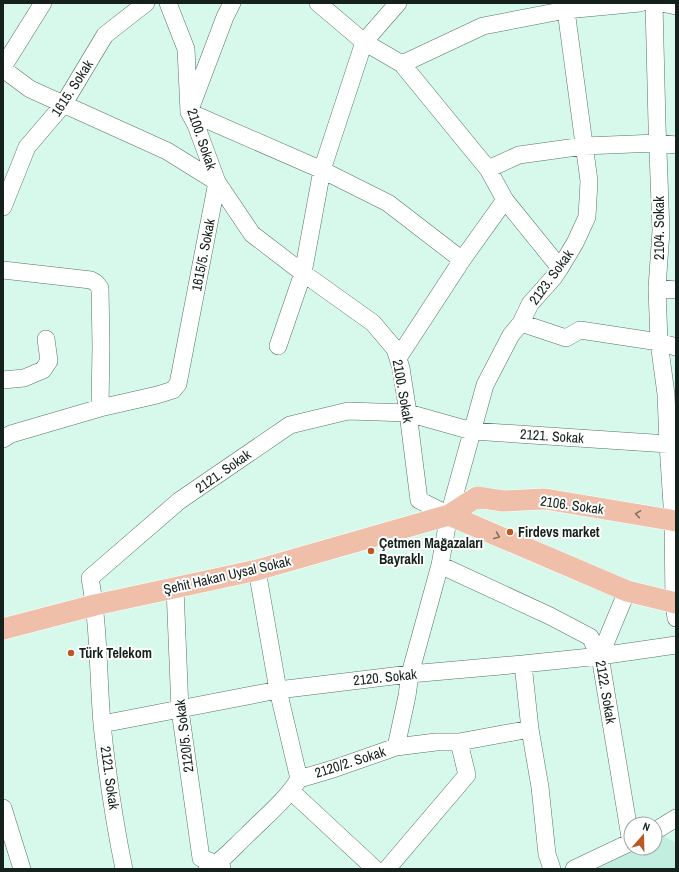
<svg xmlns="http://www.w3.org/2000/svg" width="679" height="872" font-family="'Archivo Narrow',sans-serif">
	<style>
		.built { fill: #c2eedf }
		.lines { fill: none; stroke-linecap: round; stroke-linejoin: round }
		.minor-casing { stroke: #557469; stroke-width: 18 }
		.major-casing { stroke: #fff; stroke-width: 22 }
		.minor { stroke: #fff; stroke-width: 17 }
		.major { stroke: #efbfa9; stroke-width: 21 }
		.oneway { stroke: #827062 }
		.poi-dot { fill: #bc5823; stroke: #fff; stroke-width: 1.5 }
		.labels { text-anchor: middle; dominant-baseline: central; stroke-width: 4; stroke-linejoin: round; paint-order: stroke }
		.street-label { font-size: 14px; fill: #14211c; stroke: #fff }
		.poi-label { font-size: 14px; font-weight: bold; fill: #14211c; stroke: #fff; text-anchor: start }
	</style>
	<rect width="100%" height="100%" fill="#d6f9ec"/>
	<path class="built" d="M 663,835 L 676,843 L 676,869 L 593,869 L 636,848 L 655,848 L 655,839 Z"/>
	<g class="lines">
		<g class="minor-casing">
			<path id="minor" d="M 168,3 L 186,49 L 189,112 L 196,125 L 217,182 L 252,234 L 303,273 L 373,323 L 395,349 L 401,368 L 408,413 L 419,500 L 449,515 L 440,565 L 410,674 L 407,696 L 396,747
				M 232,3 L 225,17 L 189,112 L 322,170 L 388,203 L 462,260
				M 318,3 L 364,42 L 402,64 L 488,169 L 505,200 L 560,268
				M 654,3 L 657,124 L 661,231 L 657,288 L 659,342 L 666,394 L 668,444 L 676,445
				M 661,3 L 676,6
				M 402,64 L 483,26 L 566,10 L 640,3
				M 3,67 L 43,3
				M 3,69 L 30,89 L 167,151 L 217,182 L 178,384 L 173,390 L 157,395 L 100,408 L 11,434 L 3,439
				M 488,169 L 519,155 L 584,146 L 657,143 L 676,145
				M 3,207 L 27,147 L 63,105 L 105,35 L 146,3
				M 3,270 L 91,280 L 96,283 L 100,288 L 101,347 L 100,408
				M 657,288 L 676,290
				M 521,323 L 566,338 L 580,330 L 659,342 L 676,347
				M 278,346 L 303,273 L 322,170 L 364,42 L 398,3
				M 398,358 L 462,260 L 505,200
				M 3,380 L 24,378 L 43,370 L 49,361 L 46,339
				M 449,515 L 485,385 L 511,335 L 521,323 L 530,304 L 554,277 L 560,268 L 575,243 L 587,217 L 589,181 L 565,3
				M 440,565 L 550,616 L 590,637 L 600,656 L 631,843
				M 257,570 L 278,690 L 299,779
				M 175,588 L 180,710 L 201,858 L 217,864 L 222,868
				M 600,656 L 676,645
				M 523,664 L 530,729 L 540,787 L 547,854 L 552,869
				M 102,724 L 278,690 L 410,674 L 523,664 L 600,656 L 627,591
				M 291,791 L 375,869
				M 3,808 L 22,869
				M 655,831 L 676,818
				M 124,869 C 114,821 107,772 102,724 C 98,675 99,626 90,578 L 179,501 L 290,425 L 348,411 L 408,413 L 472,431 L 668,444 L 673,520 L 674,603 L 676,618
				M 207,869 C 223,861 234,847 247,835 C 265,817 286,800 299,779 L 333,769 L 396,747 L 436,742 L 459,742 L 530,729
				M 387,869 L 467,775 L 459,742
				M 574,869 L 631,842"/>
		</g>
		<g class="major-casing">
			<path id="major" d="M 449,515 L 627,591 L 676,603
				M 3,629 L 95,605 L 257,570 L 449,515 L 477,497 L 503,501 L 545,499 L 676,521"/>
		</g>
		<use href="#minor" class="minor"/>
		<use href="#major" class="major"/>
	</g>
	<defs><path id="oneway-chevron" d="M-2-3.5L2.5 0L-2 3.5" fill="none" stroke-width="1.6" stroke-linecap="round" stroke-linejoin="round"/></defs>
	<g class="oneway">
		<use href="#oneway-chevron" transform="translate(638 514) rotate(-171)"/>
		<use href="#oneway-chevron" transform="translate(497 536) rotate(23)"/>
	</g>
	<g class="poi-dot">
		<circle cx="510" cy="532" r="4"/>
		<circle cx="371" cy="551" r="4"/>
		<circle cx="71" cy="653" r="4"/>
	</g>
	<g class="labels">
		<g class="street-label">
			<text transform="translate(72 88) rotate(-57)">1615. Sokak</text>
			<text transform="translate(202 139) rotate(71)">2100. Sokak</text>
			<text transform="translate(659 228) rotate(-90)">2104. Sokak</text>
			<text transform="translate(203 255) rotate(-79)">1615/5. Sokak</text>
			<text transform="translate(551 277) rotate(-54)">2123. Sokak</text>
			<text transform="translate(403 391) rotate(80)">2100. Sokak</text>
			<text transform="translate(552 436) rotate(4)">2121. Sokak</text>
			<text transform="translate(223 471) rotate(-35)">2121. Sokak</text>
			<text transform="translate(572 505) rotate(8)">2106. Sokak</text>
			<text transform="translate(227 575) rotate(-13)">Şehit Hakan Uysal Sokak</text>
			<text transform="translate(385 677) rotate(-6)">2120. Sokak</text>
			<text transform="translate(606 692) rotate(80)">2122. Sokak</text>
			<text transform="translate(184 736) rotate(-97)">2120/5. Sokak</text>
			<text transform="translate(350 762) rotate(-18)">2120/2. Sokak</text>
			<text transform="translate(110 778) rotate(82)">2121. Sokak</text>
		</g>
		<g class="poi-label">
			<text x="518" y="532">Firdevs market</text>
			<text x="379" y="543">Çetmen Mağazaları<tspan x="379" dy="16">Bayraklı</tspan></text>
			<text x="79" y="653">Türk Telekom</text>
		</g>
	</g>
	<rect width="679" height="872" fill="none" stroke="#14211c" stroke-width="8"/>
	<g transform="translate(643 836) rotate(20)"><circle r="19" fill="#ffffff" stroke="#a1a6a4"/>
	<path d="M0-3L7 15L0 10L-7 15Z" fill="#bc5823"/>
	<text y="-6" font-size="11" font-weight="bold" text-anchor="middle" fill="#14211c">N</text>
	</g>
</svg>
